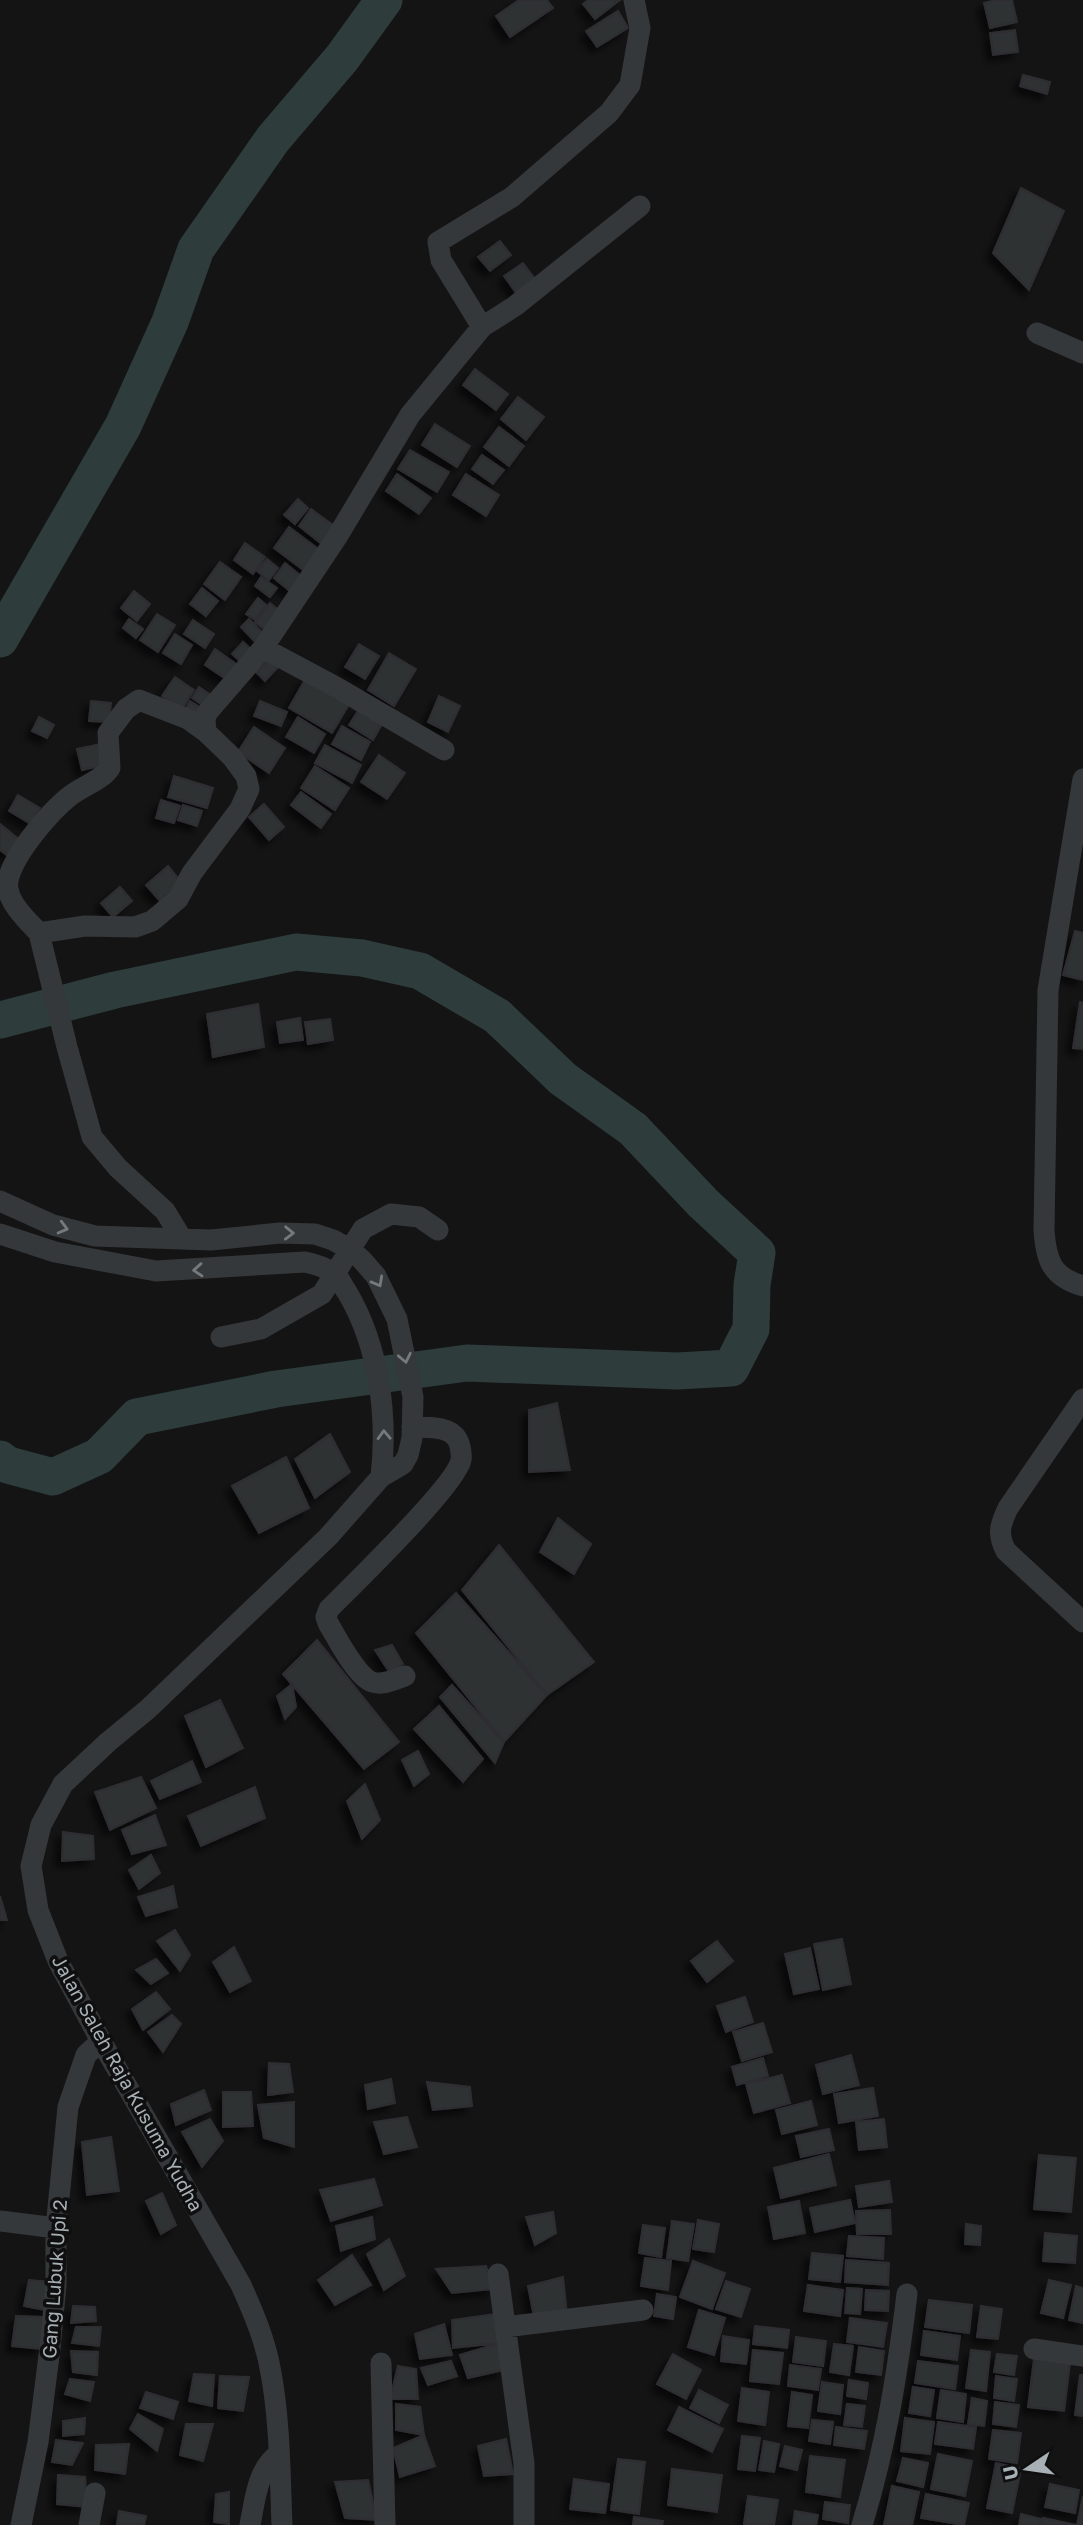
<svg xmlns="http://www.w3.org/2000/svg" width="1083" height="2525" font-family="'Golos Text',sans-serif">
	<style>
		.lines { fill: none; stroke-linecap: round; stroke-linejoin: round }
		.river { stroke: #2e3c3c; stroke-width: 37 }
		.building { fill: #2f3031; stroke: #2e2f31; stroke-width: 2; filter: url(#shadow) }
		.minor { stroke: #35383a; stroke-width: 21 }
		.oneway { stroke: #747a7d }
		.labels { text-anchor: middle; dominant-baseline: central; stroke-width: 7; stroke-linejoin: round; paint-order: stroke }
		.street-label { font-size: 19px; fill: #a7b0b4; stroke: #0f0f10 }
	</style>
	<defs>
		<filter id="shadow"><feDropShadow dx="-6" dy="6" stdDeviation="3.5" flood-color="#0009"/></filter>
	</defs>
	<rect width="100%" height="100%" fill="#141415"/>
	<g class="lines">
		<path class="river" d="M 0,639 L 123,426 L 170,322 L 196,249 L 273,139 L 342,58 L 384,0
			M 0,1020 L 115,990 L 296,952 L 362,958 L 420,971 L 497,1016 L 563,1079 L 633,1129 L 703,1203 L 757,1253 L 752,1285 L 751,1329 L 731,1368 L 677,1371 L 467,1363 L 276,1389 L 137,1417 L 99,1456 L 53,1477 L 8,1465 L 0,1459"/>
	</g>
	<path class="building" d="M 519,0 L 547,0 L 553,8 L 510,37 L 496,16 Z
		M 588,0 L 620,0 L 595,19 L 583,4 Z
		M 996,0 L 1012,0 L 1017,22 L 990,28 L 984,3 Z
		M 618,11 L 628,28 L 597,47 L 586,31 Z
		M 1015,30 L 1018,52 L 993,55 L 990,33 Z
		M 1023,75 L 1050,82 L 1047,94 L 1020,86 Z
		M 1021,188 L 1064,211 L 1029,290 L 993,253 Z
		M 500,241 L 511,255 L 490,271 L 478,257 Z
		M 523,263 L 538,283 L 519,297 L 504,276 Z
		M 475,369 L 508,394 L 496,410 L 463,385 Z
		M 518,397 L 544,417 L 526,440 L 501,419 Z
		M 435,424 L 470,446 L 457,467 L 422,445 Z
		M 499,427 L 524,446 L 509,466 L 484,447 Z
		M 410,450 L 449,472 L 437,492 L 398,469 Z
		M 482,455 L 504,470 L 493,484 L 472,469 Z
		M 397,474 L 431,498 L 419,514 L 386,491 Z
		M 466,474 L 499,495 L 486,516 L 453,495 Z
		M 298,499 L 308,508 L 295,524 L 284,515 Z
		M 311,509 L 340,530 L 327,548 L 299,526 Z
		M 289,527 L 321,551 L 306,572 L 274,548 Z
		M 245,543 L 265,557 L 253,574 L 234,560 Z
		M 267,559 L 278,568 L 269,580 L 257,571 Z
		M 220,562 L 241,577 L 225,600 L 204,584 Z
		M 285,563 L 307,581 L 296,596 L 274,578 Z
		M 261,577 L 277,588 L 270,597 L 255,586 Z
		M 202,588 L 218,601 L 206,616 L 190,604 Z
		M 134,591 L 150,604 L 137,621 L 121,608 Z
		M 258,598 L 266,605 L 255,620 L 246,614 Z
		M 270,603 L 282,613 L 268,632 L 255,622 Z
		M 157,614 L 175,625 L 158,652 L 140,640 Z
		M 129,619 L 143,629 L 136,638 L 123,628 Z
		M 249,619 L 267,637 L 258,645 L 241,627 Z
		M 193,620 L 214,634 L 205,648 L 184,634 Z
		M 175,634 L 192,645 L 181,664 L 163,653 Z
		M 243,642 L 253,651 L 242,663 L 232,654 Z
		M 359,644 L 379,656 L 365,679 L 345,667 Z
		M 215,649 L 239,666 L 229,681 L 205,665 Z
		M 389,653 L 416,669 L 394,706 L 368,690 Z
		M 270,659 L 278,667 L 265,681 L 256,672 Z
		M 307,676 L 351,701 L 332,733 L 289,708 Z
		M 175,677 L 194,690 L 182,709 L 162,696 Z
		M 199,687 L 214,697 L 207,708 L 192,698 Z
		M 439,696 L 460,706 L 448,732 L 428,722 Z
		M 91,701 L 111,703 L 109,722 L 89,721 Z
		M 190,701 L 205,710 L 198,721 L 184,712 Z
		M 260,701 L 287,712 L 281,726 L 254,716 Z
		M 360,708 L 383,722 L 373,740 L 349,725 Z
		M 39,717 L 54,725 L 47,738 L 32,731 Z
		M 298,717 L 325,734 L 314,753 L 286,737 Z
		M 342,726 L 370,742 L 361,760 L 332,744 Z
		M 254,727 L 285,748 L 269,773 L 238,752 Z
		M 101,744 L 105,765 L 82,770 L 77,749 Z
		M 325,745 L 361,765 L 352,783 L 315,763 Z
		M 379,755 L 405,773 L 387,799 L 361,782 Z
		M 315,766 L 349,788 L 335,810 L 301,788 Z
		M 174,776 L 213,788 L 207,808 L 168,797 Z
		M 301,792 L 331,814 L 321,828 L 291,805 Z
		M 18,795 L 40,808 L 31,824 L 9,811 Z
		M 161,800 L 180,806 L 174,823 L 156,818 Z
		M 264,804 L 284,827 L 269,840 L 249,817 Z
		M 183,805 L 202,811 L 197,826 L 178,820 Z
		M 0,824 L 21,841 L 8,856 L 0,850 Z
		M 168,866 L 182,883 L 160,901 L 146,885 Z
		M 120,887 L 132,901 L 113,917 L 101,903 Z
		M 1075,931 L 1083,933 L 1083,980 L 1063,975 Z
		M 1080,1002 L 1083,1003 L 1083,1049 L 1073,1048 Z
		M 258,1004 L 264,1047 L 213,1057 L 207,1014 Z
		M 300,1018 L 303,1040 L 280,1043 L 277,1022 Z
		M 330,1019 L 333,1040 L 308,1044 L 305,1022 Z
		M 557,1403 L 570,1470 L 529,1472 L 529,1410 Z
		M 330,1434 L 350,1472 L 315,1498 L 295,1459 Z
		M 286,1457 L 309,1508 L 259,1533 L 232,1486 Z
		M 558,1518 L 591,1544 L 574,1574 L 540,1552 Z
		M 499,1545 L 594,1662 L 547,1695 L 462,1590 Z
		M 456,1593 L 547,1695 L 504,1742 L 416,1633 Z
		M 317,1640 L 399,1742 L 364,1769 L 283,1674 Z
		M 392,1645 L 403,1664 L 390,1673 L 375,1650 Z
		M 292,1684 L 296,1707 L 285,1719 L 277,1696 Z
		M 452,1685 L 504,1742 L 495,1763 L 440,1697 Z
		M 220,1700 L 243,1748 L 206,1767 L 185,1716 Z
		M 439,1706 L 483,1759 L 463,1782 L 414,1729 Z
		M 418,1751 L 429,1774 L 414,1786 L 402,1760 Z
		M 192,1761 L 201,1782 L 160,1799 L 151,1781 Z
		M 141,1777 L 156,1808 L 110,1830 L 95,1792 Z
		M 365,1784 L 380,1820 L 362,1839 L 347,1801 Z
		M 255,1787 L 265,1818 L 201,1846 L 188,1816 Z
		M 155,1815 L 166,1845 L 132,1854 L 122,1830 Z
		M 63,1832 L 93,1836 L 94,1859 L 62,1861 Z
		M 151,1855 L 160,1873 L 139,1889 L 129,1870 Z
		M 173,1886 L 177,1907 L 146,1916 L 138,1897 Z
		M 0,1896 L 7,1920 L 0,1920 Z
		M 175,1930 L 190,1955 L 180,1971 L 157,1941 Z
		M 842,1939 L 851,1984 L 823,1990 L 814,1944 Z
		M 717,1941 L 733,1961 L 707,1982 L 691,1961 Z
		M 234,1947 L 251,1981 L 230,1992 L 213,1962 Z
		M 810,1948 L 819,1989 L 794,1994 L 785,1954 Z
		M 156,1959 L 168,1973 L 151,1984 L 136,1970 Z
		M 156,1992 L 170,2009 L 143,2030 L 132,2009 Z
		M 745,1997 L 753,2022 L 726,2032 L 717,2006 Z
		M 172,2015 L 181,2024 L 163,2052 L 148,2032 Z
		M 763,2023 L 772,2052 L 742,2061 L 733,2032 Z
		M 851,2055 L 859,2085 L 823,2094 L 816,2065 Z
		M 763,2058 L 768,2076 L 737,2085 L 732,2067 Z
		M 269,2063 L 289,2064 L 293,2092 L 268,2095 Z
		M 782,2075 L 790,2103 L 754,2113 L 746,2084 Z
		M 391,2079 L 395,2103 L 368,2109 L 365,2085 Z
		M 427,2082 L 470,2087 L 472,2106 L 433,2110 Z
		M 873,2088 L 878,2116 L 839,2123 L 834,2094 Z
		M 204,2090 L 211,2110 L 176,2125 L 171,2104 Z
		M 223,2092 L 251,2092 L 253,2126 L 223,2127 Z
		M 811,2101 L 817,2125 L 782,2134 L 776,2110 Z
		M 294,2102 L 294,2147 L 264,2138 L 258,2105 Z
		M 407,2117 L 417,2147 L 384,2154 L 374,2122 Z
		M 210,2119 L 223,2141 L 202,2167 L 182,2132 Z
		M 884,2119 L 887,2147 L 859,2150 L 856,2122 Z
		M 829,2129 L 834,2150 L 801,2157 L 796,2136 Z
		M 111,2137 L 119,2191 L 87,2195 L 82,2142 Z
		M 829,2154 L 836,2185 L 781,2198 L 774,2168 Z
		M 1039,2155 L 1076,2158 L 1071,2212 L 1034,2209 Z
		M 374,2179 L 382,2205 L 331,2221 L 320,2190 Z
		M 889,2181 L 892,2202 L 859,2207 L 856,2186 Z
		M 162,2193 L 176,2225 L 161,2234 L 146,2201 Z
		M 850,2200 L 855,2223 L 815,2232 L 810,2208 Z
		M 799,2201 L 805,2233 L 774,2239 L 768,2207 Z
		M 890,2210 L 891,2234 L 857,2234 L 856,2211 Z
		M 553,2212 L 556,2233 L 535,2245 L 526,2217 Z
		M 372,2217 L 375,2239 L 341,2251 L 336,2226 Z
		M 698,2220 L 719,2224 L 714,2252 L 693,2249 Z
		M 672,2221 L 694,2224 L 688,2261 L 667,2258 Z
		M 966,2224 L 981,2226 L 980,2245 L 965,2244 Z
		M 643,2225 L 665,2228 L 661,2257 L 639,2253 Z
		M 1045,2233 L 1077,2236 L 1075,2263 L 1043,2261 Z
		M 849,2236 L 884,2238 L 883,2259 L 847,2256 Z
		M 389,2239 L 405,2276 L 384,2290 L 367,2254 Z
		M 812,2253 L 843,2256 L 840,2282 L 809,2279 Z
		M 352,2255 L 371,2285 L 335,2305 L 318,2280 Z
		M 645,2258 L 671,2261 L 668,2290 L 641,2286 Z
		M 846,2260 L 889,2263 L 888,2285 L 845,2282 Z
		M 693,2261 L 725,2273 L 712,2309 L 680,2297 Z
		M 486,2266 L 494,2289 L 452,2293 L 436,2269 Z
		M 563,2277 L 567,2314 L 534,2317 L 528,2286 Z
		M 29,2280 L 50,2282 L 50,2311 L 24,2306 Z
		M 1049,2280 L 1071,2285 L 1063,2318 L 1041,2313 Z
		M 726,2281 L 750,2289 L 741,2317 L 716,2309 Z
		M 808,2285 L 843,2290 L 840,2316 L 804,2311 Z
		M 1076,2286 L 1083,2288 L 1083,2323 L 1069,2320 Z
		M 847,2288 L 862,2289 L 860,2314 L 845,2313 Z
		M 866,2290 L 889,2291 L 888,2311 L 865,2310 Z
		M 657,2294 L 676,2297 L 673,2319 L 654,2316 Z
		M 929,2300 L 972,2305 L 969,2333 L 925,2327 Z
		M 73,2306 L 95,2307 L 96,2321 L 71,2323 Z
		M 981,2306 L 1002,2309 L 998,2339 L 977,2337 Z
		M 699,2310 L 725,2318 L 714,2355 L 688,2347 Z
		M 496,2314 L 500,2343 L 453,2348 L 452,2320 Z
		M 16,2316 L 42,2317 L 42,2349 L 12,2346 Z
		M 850,2318 L 887,2323 L 883,2347 L 847,2342 Z
		M 444,2324 L 452,2355 L 420,2359 L 415,2334 Z
		M 755,2326 L 789,2330 L 787,2348 L 753,2344 Z
		M 76,2327 L 101,2327 L 99,2346 L 72,2343 Z
		M 924,2331 L 960,2336 L 957,2360 L 921,2355 Z
		M 723,2336 L 749,2340 L 746,2364 L 721,2361 Z
		M 796,2337 L 826,2341 L 823,2366 L 793,2362 Z
		M 500,2343 L 504,2370 L 468,2378 L 460,2355 Z
		M 834,2344 L 853,2346 L 849,2375 L 830,2372 Z
		M 859,2347 L 884,2351 L 881,2375 L 856,2372 Z
		M 753,2350 L 783,2353 L 779,2384 L 750,2381 Z
		M 971,2350 L 990,2352 L 986,2391 L 966,2388 Z
		M 71,2351 L 98,2352 L 97,2375 L 73,2372 Z
		M 673,2354 L 701,2370 L 686,2399 L 657,2384 Z
		M 997,2354 L 1017,2356 L 1014,2375 L 994,2372 Z
		M 1034,2359 L 1070,2363 L 1064,2411 L 1028,2407 Z
		M 451,2361 L 457,2376 L 428,2385 L 421,2368 Z
		M 918,2361 L 958,2366 L 955,2389 L 915,2383 Z
		M 790,2365 L 821,2369 L 818,2390 L 788,2386 Z
		M 398,2366 L 416,2369 L 418,2399 L 390,2399 Z
		M 194,2374 L 214,2375 L 212,2406 L 189,2401 Z
		M 1080,2375 L 1083,2375 L 1083,2416 L 1075,2415 Z
		M 220,2376 L 249,2377 L 243,2411 L 218,2408 Z
		M 996,2376 L 1017,2379 L 1014,2401 L 994,2398 Z
		M 70,2379 L 94,2382 L 90,2401 L 65,2394 Z
		M 849,2380 L 868,2383 L 866,2399 L 847,2396 Z
		M 822,2382 L 843,2385 L 840,2414 L 818,2411 Z
		M 913,2387 L 934,2390 L 930,2416 L 909,2413 Z
		M 742,2388 L 769,2392 L 765,2425 L 738,2421 Z
		M 699,2390 L 728,2405 L 719,2423 L 690,2408 Z
		M 941,2390 L 966,2394 L 963,2422 L 937,2418 Z
		M 146,2392 L 178,2402 L 173,2419 L 140,2408 Z
		M 792,2392 L 812,2395 L 808,2428 L 788,2426 Z
		M 972,2398 L 987,2401 L 984,2426 L 968,2424 Z
		M 995,2402 L 1019,2405 L 1016,2427 L 993,2424 Z
		M 396,2404 L 420,2407 L 424,2435 L 396,2430 Z
		M 847,2404 L 865,2406 L 862,2427 L 844,2425 Z
		M 679,2407 L 723,2429 L 712,2452 L 668,2430 Z
		M 138,2414 L 163,2429 L 157,2451 L 130,2429 Z
		M 85,2418 L 84,2434 L 63,2436 L 63,2421 Z
		M 905,2418 L 934,2422 L 930,2454 L 901,2451 Z
		M 812,2420 L 833,2422 L 830,2444 L 809,2441 Z
		M 938,2422 L 976,2427 L 973,2449 L 935,2444 Z
		M 186,2424 L 213,2424 L 203,2461 L 180,2455 Z
		M 836,2427 L 867,2431 L 864,2449 L 834,2445 Z
		M 993,2430 L 1021,2433 L 1017,2463 L 989,2459 Z
		M 424,2435 L 435,2466 L 400,2477 L 393,2448 Z
		M 742,2436 L 760,2438 L 755,2471 L 738,2469 Z
		M 506,2439 L 513,2474 L 484,2476 L 478,2446 Z
		M 56,2440 L 83,2443 L 72,2465 L 52,2462 Z
		M 764,2441 L 779,2444 L 774,2472 L 759,2470 Z
		M 129,2444 L 125,2474 L 95,2470 L 96,2445 Z
		M 785,2446 L 802,2450 L 797,2470 L 780,2466 Z
		M 938,2454 L 972,2461 L 965,2496 L 931,2489 Z
		M 810,2456 L 845,2460 L 840,2497 L 806,2492 Z
		M 903,2458 L 928,2463 L 923,2487 L 897,2481 Z
		M 618,2459 L 645,2462 L 639,2514 L 611,2510 Z
		M 996,2463 L 1021,2469 L 1012,2513 L 987,2508 Z
		M 672,2469 L 722,2475 L 717,2512 L 668,2505 Z
		M 58,2475 L 85,2477 L 87,2507 L 57,2504 Z
		M 574,2479 L 609,2484 L 605,2513 L 570,2509 Z
		M 368,2480 L 377,2520 L 345,2518 L 335,2482 Z
		M 1050,2484 L 1079,2490 L 1075,2513 L 1045,2507 Z
		M 892,2486 L 919,2492 L 912,2525 L 884,2525 Z
		M 229,2492 L 229,2524 L 214,2522 L 216,2494 Z
		M 926,2494 L 969,2503 L 964,2525 L 921,2518 Z
		M 748,2496 L 778,2500 L 774,2525 L 744,2524 Z
		M 1083,2496 L 1083,2525 L 1077,2525 Z
		M 825,2502 L 850,2505 L 848,2523 L 823,2519 Z
		M 119,2511 L 146,2516 L 144,2525 L 117,2524 Z
		M 795,2511 L 818,2515 L 816,2525 L 793,2525 Z
		M 1021,2514 L 1041,2519 L 1040,2525 L 1019,2525 Z
		M 634,2517 L 663,2521 L 662,2525 L 633,2525 Z
		M 1043,2518 L 1076,2525 L 1042,2525 Z"/>
	<g class="lines">
		<path class="minor" d="M 482,327 L 441,260 L 438,242 L 512,197 L 609,113 L 630,85 L 640,28 L 634,0
			M 1037,333 L 1083,353
			M 263,648 L 336,687 L 444,750
			M 1083,779 L 1048,990 L 1044,1230 C 1046,1261 1052,1277 1083,1286
			M 39,933 C 28,921 11,906 8,889 C 3,865 51,810 70,796 C 82,786 101,781 110,768 L 108,733 L 126,709 L 139,700 L 188,719 L 206,732
			M 0,1201 L 53,1225 L 95,1236 L 211,1240 L 280,1233 L 315,1234 L 333,1240 L 351,1250 L 362,1260 L 376,1276 L 397,1319 L 413,1397 L 412,1438 L 408,1455 L 403,1464 L 381,1477 L 328,1537 L 148,1709 L 108,1742 L 63,1784 L 41,1825 L 31,1866 L 38,1910 L 58,1961 L 101,2041 L 241,2285 C 254,2314 266,2342 271,2373 C 280,2422 280,2475 282,2525
			M 0,1234 L 55,1252 L 156,1271 L 305,1262 C 315,1264 327,1268 335,1274 C 340,1278 343,1287 347,1292 C 379,1346 388,1415 381,1477
			M 182,1239 L 165,1211 L 118,1168 L 92,1137 L 67,1047 L 39,933 L 85,926 L 135,927 L 152,921 L 178,899 L 192,873 L 240,809 L 249,789 L 246,776 L 232,757 L 206,732 L 205,720 L 207,713 L 263,648 L 337,537 L 410,415 L 482,327 L 515,306 L 640,206
			M 221,1337 L 261,1329 L 322,1294 L 363,1229 L 391,1214 L 419,1217 L 438,1230
			M 1083,1399 L 1008,1508 C 1000,1525 997,1534 1006,1551 L 1083,1622
			M 405,1676 C 395,1679 383,1686 372,1682 C 356,1676 337,1638 328,1623 L 326,1617 L 329,1609 C 353,1585 456,1485 461,1460 C 462,1455 460,1443 457,1439 C 449,1425 426,1428 412,1427
			M 0,2221 L 56,2228
			M 498,2274 L 524,2463 L 524,2525
			M 505,2327 L 643,2310
			M 1034,2349 L 1083,2356
			M 381,2363 L 385,2525
			M 21,2525 L 38,2442 L 50,2348 L 56,2285 L 56,2228 L 68,2107 L 86,2055 L 101,2041
			M 89,2525 L 95,2493
			M 250,2525 C 255,2500 257,2469 279,2454
			M 862,2525 C 886,2446 897,2376 907,2294"/>
	</g>
	<defs><path id="oneway-chevron" d="M-2-3.5L2.5 0L-2 3.5" fill="none" stroke-width="1.6" stroke-linecap="round" stroke-linejoin="round" transform="scale(1.75)"/></defs>
	<g class="oneway">
		<use href="#oneway-chevron" transform="translate(63 1228) rotate(15)"/>
		<use href="#oneway-chevron" transform="translate(289 1233) rotate(1)"/>
		<use href="#oneway-chevron" transform="translate(198 1270) rotate(176)"/>
		<use href="#oneway-chevron" transform="translate(378 1282) rotate(61)"/>
		<use href="#oneway-chevron" transform="translate(405 1358) rotate(78)"/>
		<use href="#oneway-chevron" transform="translate(384 1435) rotate(-92)"/>
	</g>
	<g class="labels">
		<g class="street-label">
			<text transform="translate(128 2083) rotate(61)">Jalan Saleh Raja Kusuma Yudha</text>
			<text transform="translate(54 2279) rotate(-86)">Gang Lubuk Upi 2</text>
		</g>
	</g>
	<g transform="translate(1027 2469) rotate(257)" stroke="#0f0f10" stroke-width="5" paint-order="stroke">
	<path d="M0-5L12 26L0 18L-12 26Z" fill="#a7b0b4"/>
	<text y="-10" font-size="19" font-weight="bold" text-anchor="middle" fill="#a7b0b4">U</text>
	</g>
</svg>
